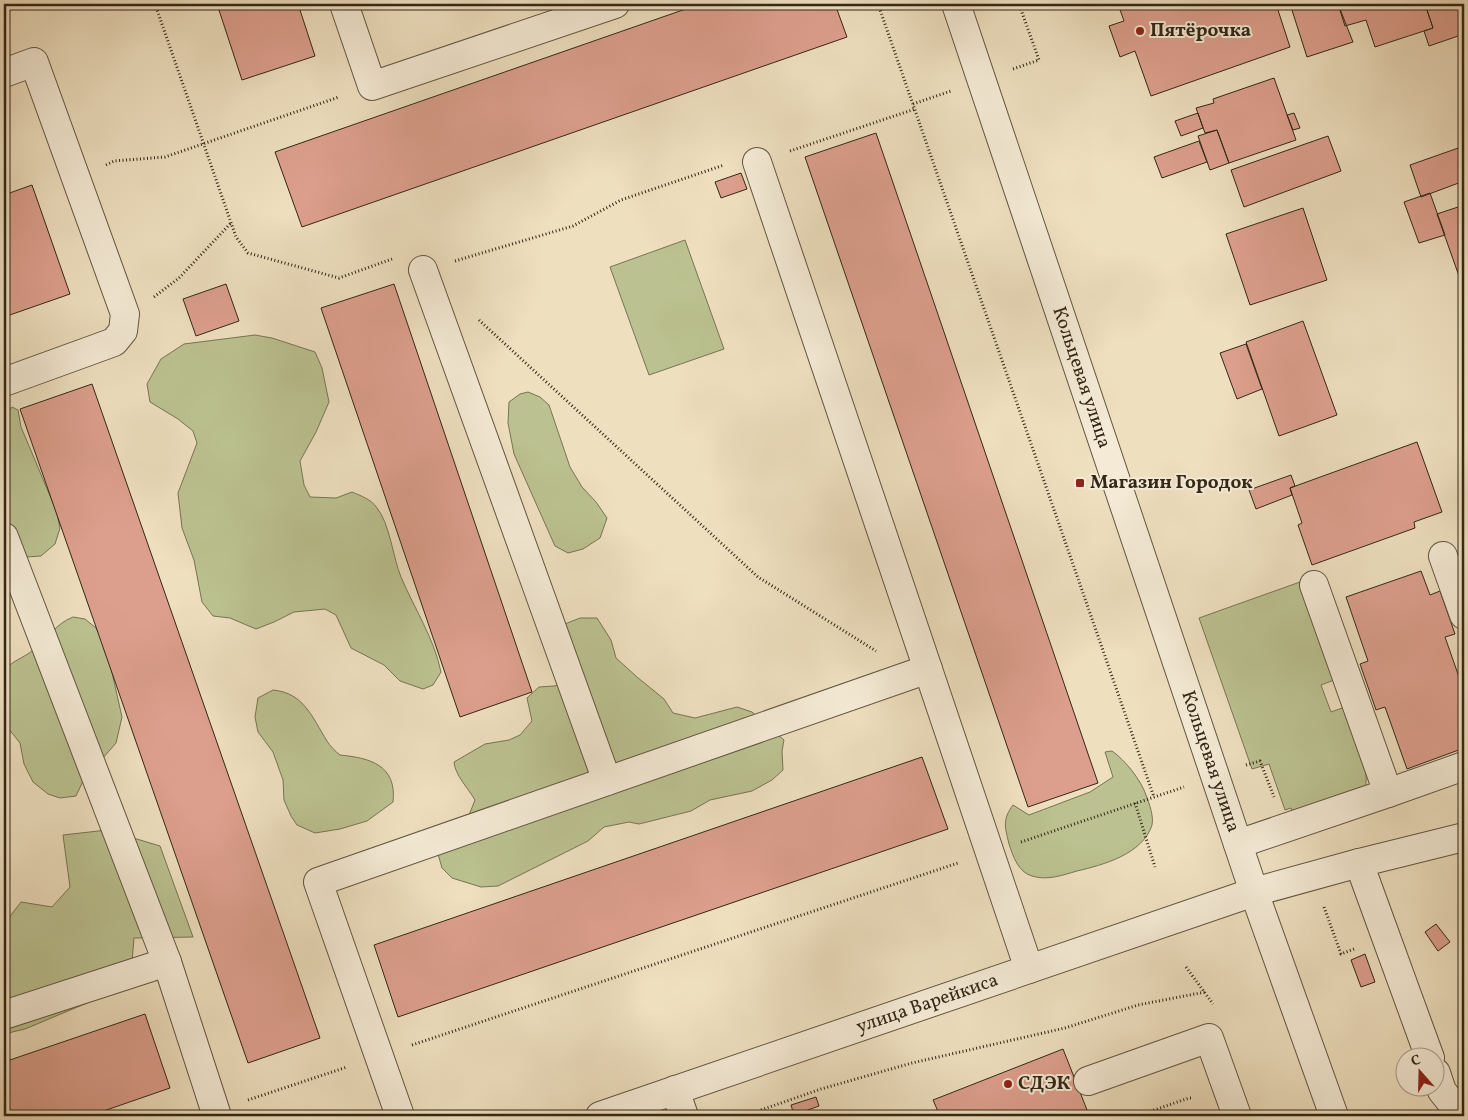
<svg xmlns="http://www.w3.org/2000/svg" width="1468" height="1120" font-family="Vollkorn,serif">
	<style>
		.green { fill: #bbc190; stroke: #777454 }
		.building { fill: #dc9f8d; stroke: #332717 }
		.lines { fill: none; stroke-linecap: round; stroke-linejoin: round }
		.minor-casing { stroke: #625541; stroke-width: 30 }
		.path { stroke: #332717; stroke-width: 3; stroke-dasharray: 1 2.5; stroke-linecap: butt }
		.minor { stroke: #f4ead5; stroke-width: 28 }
		.poi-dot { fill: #8f2418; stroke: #f4ead5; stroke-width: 2 }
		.labels { text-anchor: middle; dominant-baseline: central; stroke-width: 4; stroke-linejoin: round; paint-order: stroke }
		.poi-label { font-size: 19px; font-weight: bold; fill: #332717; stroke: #f4ead5; text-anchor: start }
		.street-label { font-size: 19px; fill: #332717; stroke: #f4ead5 }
	</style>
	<rect width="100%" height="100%" fill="#eedfbf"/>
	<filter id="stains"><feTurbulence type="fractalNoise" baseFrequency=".004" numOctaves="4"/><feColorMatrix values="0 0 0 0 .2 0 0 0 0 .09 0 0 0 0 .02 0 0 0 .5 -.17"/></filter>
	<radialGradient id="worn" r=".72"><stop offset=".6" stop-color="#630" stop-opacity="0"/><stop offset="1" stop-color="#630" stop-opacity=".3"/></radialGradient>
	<path class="green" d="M 685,240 L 724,349 L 649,375 L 610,267 Z
		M 255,335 L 272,338 L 315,352 L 322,368 L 329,402 L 316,432 L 300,461 L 304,485 L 310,497 L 336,498 L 352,492 C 361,496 371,499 377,508 C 390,524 393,558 401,577 C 414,608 434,638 441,672 L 433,685 L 423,689 L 400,681 L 384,665 L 351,648 L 336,615 L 325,609 L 294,612 L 274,622 L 256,629 L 230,618 L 213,616 L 202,602 L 194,560 L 182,528 L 178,493 L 197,443 L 193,431 L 178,419 L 150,402 L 147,384 L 161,359 L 184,344 Z
		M 528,392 L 540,397 L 549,405 L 570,467 L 582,487 L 596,502 L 607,518 L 600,538 L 583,549 L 568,553 L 555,546 L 514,454 L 508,423 L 509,402 L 520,394 Z
		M 12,407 L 18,410 L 21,427 L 56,510 L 60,528 L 55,544 L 41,556 L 27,557 L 15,552 L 4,524 L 4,418 Z
		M 1300,582 L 1334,680 L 1321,685 L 1331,712 L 1345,707 C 1353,730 1371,765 1365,788 L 1296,820 L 1291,808 L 1285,810 L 1269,764 L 1252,769 L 1199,618 Z
		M 73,617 L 85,619 L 96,628 L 106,646 L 122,717 L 116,743 L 83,781 L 76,796 L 60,798 L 48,794 L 33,782 L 24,764 L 20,743 L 4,723 L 4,671 C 11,661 24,658 33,650 C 48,639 55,624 73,617 Z
		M 580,618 L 597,618 L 611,640 L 616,658 L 637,677 L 664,699 L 673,713 L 695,718 L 737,707 L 752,712 L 784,740 L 782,751 L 783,770 L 772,780 L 752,791 L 710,800 L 691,811 L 639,824 L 629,822 L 604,827 L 588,841 L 498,886 L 481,887 L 452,878 L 442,868 L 438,854 L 467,820 L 475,800 C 468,788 455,775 454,762 L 485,744 L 509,740 L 520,735 L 532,721 L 527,698 L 539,687 L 554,686 L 576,682 L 565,624 Z
		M 273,690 C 304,693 312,717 327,741 C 330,746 335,751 340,755 C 370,758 397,765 393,802 L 367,821 L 340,829 L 315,833 L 297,825 L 291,816 L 284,800 L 283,780 L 273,752 L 258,732 L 255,717 L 258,698 Z
		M 1112,751 C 1125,760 1141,780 1146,795 C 1149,803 1154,816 1152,825 C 1143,854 1103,865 1077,871 C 1063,875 1047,881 1032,876 C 1018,872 1013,856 1009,844 C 1005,827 1002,820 1013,805 L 1029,815 L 1090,792 L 1113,777 L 1105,752 Z
		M 107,830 L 160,846 L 193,937 L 134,938 L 130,985 L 25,1029 L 4,1034 L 4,924 L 21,902 L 52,907 L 70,887 L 63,835 Z"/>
	<path class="building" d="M 217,4 L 298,4 L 315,56 L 242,80 Z
		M 700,4 L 835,4 L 847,37 L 302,227 L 275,152 Z
		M 1118,4 L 1276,4 L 1290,47 L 1151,96 L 1135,51 L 1120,57 L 1109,26 L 1124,21 Z
		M 1290,4 L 1338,4 L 1353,42 L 1307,57 Z
		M 1338,4 L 1425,4 L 1433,28 L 1375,47 L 1366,20 L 1345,26 Z
		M 1425,4 L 1464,4 L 1464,34 L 1429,46 L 1424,31 L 1433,28 Z
		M 1274,78 L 1296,140 L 1229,163 L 1217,130 L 1205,133 L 1196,108 L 1214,103 L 1213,99 Z
		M 1198,113 L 1203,128 L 1181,136 L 1175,121 Z
		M 1294,113 L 1300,128 L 1293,130 L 1287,115 Z
		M 1217,130 L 1229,163 L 1210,170 L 1198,136 Z
		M 876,133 L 1098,783 L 1028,807 L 805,157 Z
		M 1328,136 L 1341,171 L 1244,207 L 1231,170 Z
		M 1199,141 L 1207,162 L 1162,178 L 1154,157 Z
		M 1464,146 L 1464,181 L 1421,197 L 1410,165 Z
		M 741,173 L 747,189 L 721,198 L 715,182 Z
		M 32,185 L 70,294 L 4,317 L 4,195 Z
		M 1430,193 L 1445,235 L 1419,243 L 1404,202 Z
		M 1464,205 L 1464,274 L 1459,276 L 1437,214 Z
		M 1303,208 L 1327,280 L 1250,305 L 1226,234 Z
		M 226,284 L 239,321 L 196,336 L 183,299 Z
		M 394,284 L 532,692 L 460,717 L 321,308 Z
		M 1303,321 L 1337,415 L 1279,436 L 1246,342 Z
		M 1246,344 L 1262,389 L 1237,399 L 1220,353 Z
		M 92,384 L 320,1038 L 248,1063 L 20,409 Z
		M 1417,442 L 1442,512 L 1414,522 L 1415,528 L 1312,565 L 1298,525 L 1302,523 L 1290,488 Z
		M 1291,475 L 1295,486 L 1290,488 L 1292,495 L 1256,509 L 1249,490 Z
		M 1421,571 L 1430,595 L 1440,591 L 1455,634 L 1445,637 L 1459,677 L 1464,675 L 1464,748 L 1407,769 L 1385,707 L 1376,710 L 1360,664 L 1368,661 L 1346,597 Z
		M 922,757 L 948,829 L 398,1017 L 374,945 Z
		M 1436,924 L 1450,942 L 1438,951 L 1425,932 Z
		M 1365,954 L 1375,982 L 1361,987 L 1351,960 Z
		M 145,1014 L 170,1088 L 89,1116 L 4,1116 L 4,1062 Z
		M 1063,1049 L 1089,1115 L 1085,1116 L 940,1116 L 933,1100 Z
		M 816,1097 L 819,1106 L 794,1115 L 791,1105 Z"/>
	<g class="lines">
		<g class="minor-casing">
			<g id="minor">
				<path d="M 344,4 L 372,86 L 615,4"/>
				<path id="s1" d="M 956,4 L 1254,892 L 1334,1116"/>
				<path d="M 4,73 L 34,62 L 125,314 L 123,331 L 114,342 L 4,382"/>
				<path d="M 757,162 L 1029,969"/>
				<path d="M 423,270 L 607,781"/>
				<path d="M 4,537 L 167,962 L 4,1015"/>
				<path d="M 1443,556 L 1464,615"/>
				<path d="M 1388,793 L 1464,766"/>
				<path d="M 1238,844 L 1388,793 L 1314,585"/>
				<path d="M 1359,863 L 1430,1058"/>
				<path d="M 167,962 L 217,1116"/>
				<path d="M 1436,1073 L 1442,1091 L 1462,1116"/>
				<path d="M 1088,1081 L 1209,1038 L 1237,1116"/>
				<path d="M 675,1090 L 684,1116"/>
				<path d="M 400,1116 L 318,882 L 928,669"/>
				<path id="s2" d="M 600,1116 L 1254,892 L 1359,863 L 1464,837"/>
			</g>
		</g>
		<path class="path" d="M 155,4 L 236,237 L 248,253 L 339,278 L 392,259
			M 878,4 L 1154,797
			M 1013,69 L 1039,60 L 1019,4
			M 913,104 L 951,91
			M 790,151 L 915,109
			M 106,165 L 114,161 L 165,157 L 339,97
			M 455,261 L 573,226 L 621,200 L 724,165
			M 154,297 L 179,278 L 231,223
			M 479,320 L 758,577 L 876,651
			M 1246,765 L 1260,761 L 1274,797
			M 1135,803 L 1155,867
			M 1021,842 L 1184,787
			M 1324,907 L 1341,954 L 1354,949
			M 1186,967 L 1213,1004
			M 412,1045 L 958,863
			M 248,1100 L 347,1067
			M 761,1110 L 821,1089 L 912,1063 L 1065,1028 L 1138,1005 L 1205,992
			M 1137,1116 L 1189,1098 L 1193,1098"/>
		<use href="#minor" class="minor"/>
	</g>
	<g class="poi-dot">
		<circle cx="1140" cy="31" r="5"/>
		<rect x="1075" y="478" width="10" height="10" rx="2.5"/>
		<circle cx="1008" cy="1084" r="5"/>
	</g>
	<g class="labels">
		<g class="poi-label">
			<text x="1150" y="31">Пятёрочка</text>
			<text x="1090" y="483">Магазин Городок</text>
			<text x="1018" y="1084">СДЭК</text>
		</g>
		<g class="street-label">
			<text stroke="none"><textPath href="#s1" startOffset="394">Кольцевая улица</textPath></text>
			<text stroke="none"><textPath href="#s1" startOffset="799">Кольцевая улица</textPath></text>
			<text stroke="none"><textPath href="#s2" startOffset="346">улица Варейкиса</textPath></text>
		</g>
	</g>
	<rect width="1468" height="1120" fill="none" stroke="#eedfbf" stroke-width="20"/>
	<rect x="5" y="5" width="1458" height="1110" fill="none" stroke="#332717" stroke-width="2.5"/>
	<rect x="10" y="10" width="1448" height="1100" fill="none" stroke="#332717"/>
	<g transform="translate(1420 1072) rotate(340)"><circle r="24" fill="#f4ead5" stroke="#a79c89"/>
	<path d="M0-4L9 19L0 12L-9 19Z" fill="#8f2418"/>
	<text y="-8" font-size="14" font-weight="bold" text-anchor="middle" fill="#332717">С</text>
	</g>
	<rect width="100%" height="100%" filter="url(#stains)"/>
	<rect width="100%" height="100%" fill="url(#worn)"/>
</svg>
